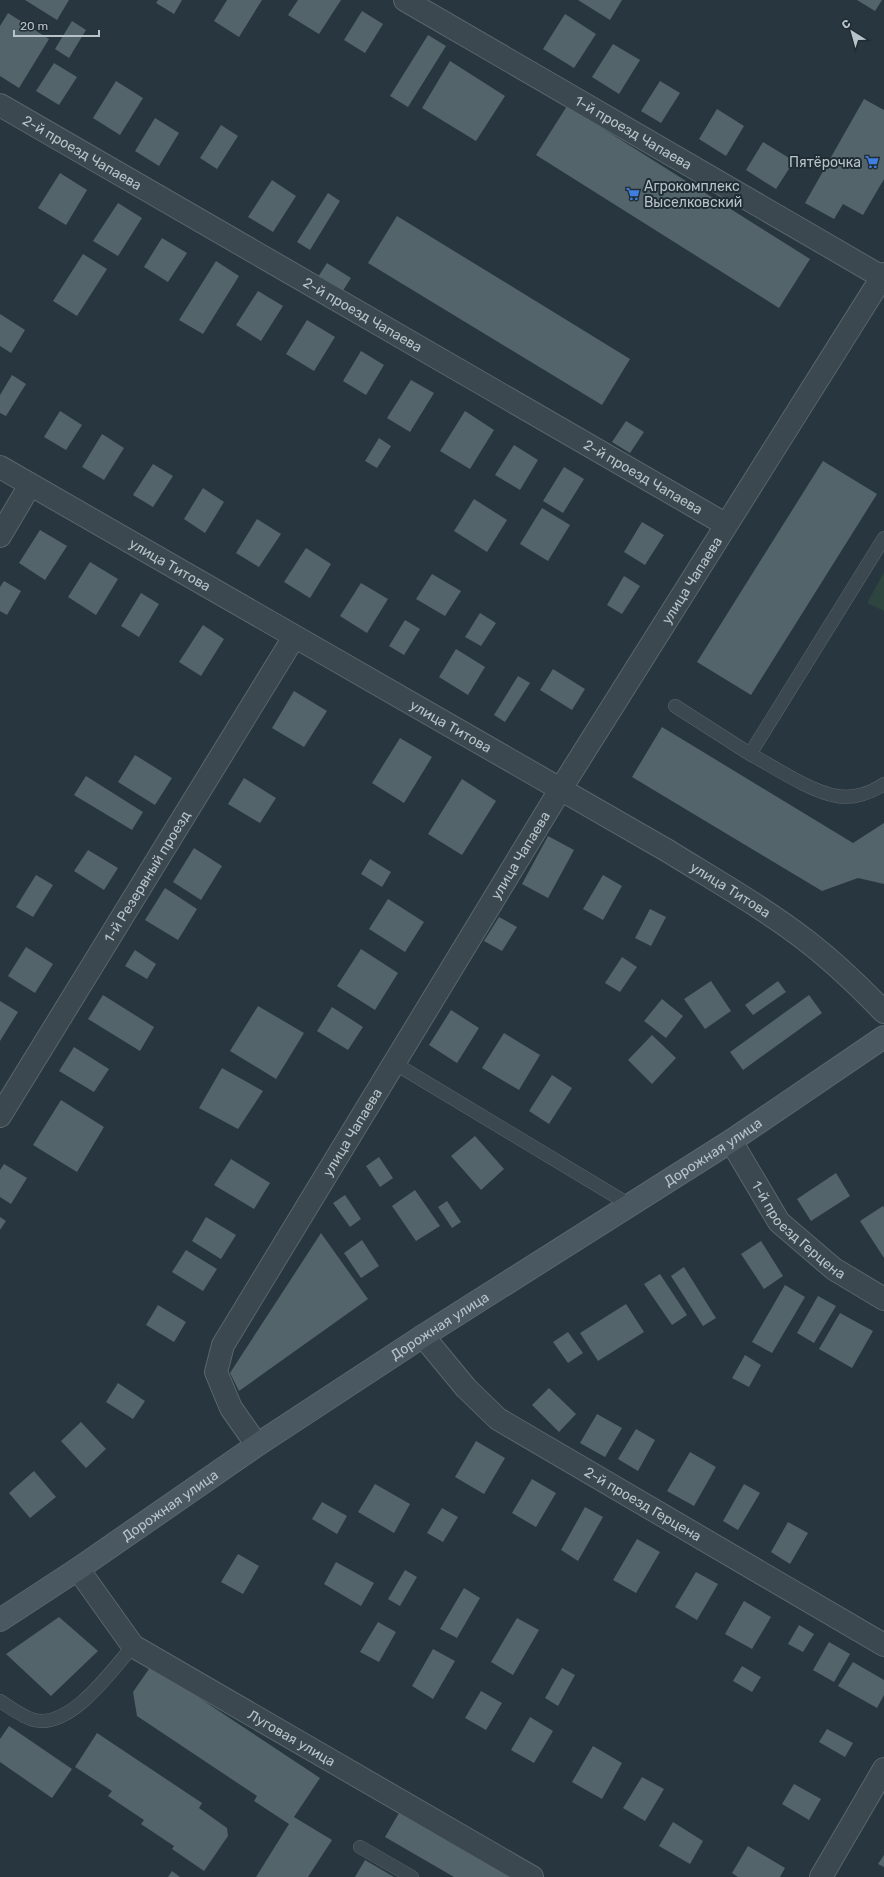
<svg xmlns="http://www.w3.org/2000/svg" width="884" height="1877" font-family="Rubik,sans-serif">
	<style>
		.green { fill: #2d443f }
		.building { fill: #53646b }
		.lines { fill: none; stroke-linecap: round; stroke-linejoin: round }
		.lane-casing { stroke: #59666c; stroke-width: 14 }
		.street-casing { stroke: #59666c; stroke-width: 24 }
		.secondary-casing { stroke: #59666c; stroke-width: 24 }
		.lane { stroke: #3c484f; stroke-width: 13 }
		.street { stroke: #3c484f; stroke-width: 22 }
		.secondary { stroke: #4a5862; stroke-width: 22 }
		.labels { text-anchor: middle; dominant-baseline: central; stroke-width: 4; stroke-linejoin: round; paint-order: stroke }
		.street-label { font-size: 14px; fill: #b8c3c9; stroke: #202d34 }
		.poi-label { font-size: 14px; fill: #b8c3c9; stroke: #202d34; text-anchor: end }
	</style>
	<rect width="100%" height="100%" fill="#28373f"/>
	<path class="green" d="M 884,572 L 884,611 L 867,603 Z"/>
	<path class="building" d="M 25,0 L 69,0 L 57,20 Z
		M 158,0 L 182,0 L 174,14 L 156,3 Z
		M 227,0 L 262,0 L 239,37 L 214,21 Z
		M 298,0 L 341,0 L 319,34 L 288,15 Z
		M 578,0 L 622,0 L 610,20 Z
		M 857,0 L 882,0 L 875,11 Z
		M 362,11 L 383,24 L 365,53 L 344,40 Z
		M 8,13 L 49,39 L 19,88 L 0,76 L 0,26 Z
		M 565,14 L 596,34 L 574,68 L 543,49 Z
		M 72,21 L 86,30 L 69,58 L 55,49 Z
		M 428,35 L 446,46 L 408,107 L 390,96 Z
		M 613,44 L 640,60 L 619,94 L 592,77 Z
		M 450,61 L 505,96 L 476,141 L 422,108 Z
		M 54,63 L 77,77 L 59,105 L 36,91 Z
		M 116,81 L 143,98 L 120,135 L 93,118 Z
		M 660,81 L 680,93 L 661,123 L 641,111 Z
		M 864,99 L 884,110 L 884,179 L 863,215 L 843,204 L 834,219 L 805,203 Z
		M 567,106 L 810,259 L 779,308 L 536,155 Z
		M 717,109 L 744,126 L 726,156 L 699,139 Z
		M 155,118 L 179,133 L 159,166 L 135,151 Z
		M 221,125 L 238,136 L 217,169 L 200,158 Z
		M 763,142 L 794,161 L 776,189 L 746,170 Z
		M 60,173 L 87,190 L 66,225 L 38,208 Z
		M 272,180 L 296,196 L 273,232 L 248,217 Z
		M 328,193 L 340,201 L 310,250 L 297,242 Z
		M 118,203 L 142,218 L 118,256 L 93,241 Z
		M 397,216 L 630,359 L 602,405 L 368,263 Z
		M 162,238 L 187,253 L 168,282 L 144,267 Z
		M 83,254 L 107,269 L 77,316 L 53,301 Z
		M 216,261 L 239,276 L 203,334 L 179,320 Z
		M 327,263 L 351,278 L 342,292 L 318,277 Z
		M 258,291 L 283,306 L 261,341 L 236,325 Z
		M 0,314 L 25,330 L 11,353 L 0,346 Z
		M 307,320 L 335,337 L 314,371 L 286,354 Z
		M 361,351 L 384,365 L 366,395 L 343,381 Z
		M 12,375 L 26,384 L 6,416 L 0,413 L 0,395 Z
		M 411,380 L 434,393 L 410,432 L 387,418 Z
		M 60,411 L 82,425 L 66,450 L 44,437 Z
		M 465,411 L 494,430 L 470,469 L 440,451 Z
		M 626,421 L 644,432 L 630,453 L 612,442 Z
		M 102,434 L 124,448 L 104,480 L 82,467 Z
		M 379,438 L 391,446 L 377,468 L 365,461 Z
		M 514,445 L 538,460 L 520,490 L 495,475 Z
		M 823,461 L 877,494 L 751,695 L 697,662 Z
		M 153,464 L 173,476 L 153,507 L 133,495 Z
		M 564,467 L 584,479 L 563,513 L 543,501 Z
		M 203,488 L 224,502 L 205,533 L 184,519 Z
		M 474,499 L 507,520 L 487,552 L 454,531 Z
		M 542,508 L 570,525 L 548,561 L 520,544 Z
		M 257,519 L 281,534 L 259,567 L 236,553 Z
		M 642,522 L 664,535 L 645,565 L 624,552 Z
		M 40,530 L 67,546 L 45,580 L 19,563 Z
		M 306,548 L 331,564 L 310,598 L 284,582 Z
		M 90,562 L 118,579 L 96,615 L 68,597 Z
		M 432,574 L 461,591 L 445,616 L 416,599 Z
		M 624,576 L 640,586 L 622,614 L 607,605 Z
		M 4,581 L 21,591 L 7,615 L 0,611 L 0,587 Z
		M 361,583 L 388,599 L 367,633 L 340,616 Z
		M 141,593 L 159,604 L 139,637 L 121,626 Z
		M 480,613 L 496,623 L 481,646 L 465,637 Z
		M 405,620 L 420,629 L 404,655 L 389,646 Z
		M 203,625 L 224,639 L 201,676 L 179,662 Z
		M 456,649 L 485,667 L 468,695 L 439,677 Z
		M 553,669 L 585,689 L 572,710 L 540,690 Z
		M 518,676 L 530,683 L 505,722 L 494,715 Z
		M 294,691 L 327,711 L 304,747 L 272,728 Z
		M 662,727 L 853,843 L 884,823 L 884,884 L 858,878 L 822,891 L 632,777 Z
		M 400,738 L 432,757 L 404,803 L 372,783 Z
		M 135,755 L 172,778 L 155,805 L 118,782 Z
		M 86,776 L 143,812 L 132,830 L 74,795 Z
		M 244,778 L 276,798 L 260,823 L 228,804 Z
		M 462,779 L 496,801 L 462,855 L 428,834 Z
		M 548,836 L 574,850 L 548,898 L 522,884 Z
		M 194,848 L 222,866 L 201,900 L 173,882 Z
		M 88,850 L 118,868 L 104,890 L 74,871 Z
		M 370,859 L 391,872 L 382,887 L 361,874 Z
		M 36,875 L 53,885 L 33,917 L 16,907 Z
		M 603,875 L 622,886 L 603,920 L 583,909 Z
		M 165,888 L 197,909 L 178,940 L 145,920 Z
		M 388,899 L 424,922 L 405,952 L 369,929 Z
		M 650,909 L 666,917 L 651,946 L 635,938 Z
		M 499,917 L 517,927 L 502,951 L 484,941 Z
		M 26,947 L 53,964 L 35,993 L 8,976 Z
		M 361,949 L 398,973 L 375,1010 L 337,986 Z
		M 135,950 L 156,964 L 147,979 L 125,966 Z
		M 622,957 L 637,967 L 620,992 L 605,983 Z
		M 711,981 L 731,1011 L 705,1029 L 684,999 Z
		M 778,981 L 786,992 L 753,1015 L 745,1005 Z
		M 103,995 L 154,1027 L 140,1051 L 88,1019 Z
		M 809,995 L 822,1013 L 743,1070 L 730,1052 Z
		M 662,999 L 683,1016 L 666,1038 L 644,1021 Z
		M 0,1001 L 18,1012 L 0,1041 Z
		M 258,1006 L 304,1033 L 276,1079 L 230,1051 Z
		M 332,1007 L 363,1027 L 348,1050 L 317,1031 Z
		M 451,1010 L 479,1028 L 457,1063 L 429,1045 Z
		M 504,1033 L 540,1055 L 519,1090 L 482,1068 Z
		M 652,1035 L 676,1058 L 652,1084 L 628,1060 Z
		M 74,1047 L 109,1069 L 94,1092 L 59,1071 Z
		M 222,1068 L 263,1091 L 238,1129 L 199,1108 Z
		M 552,1075 L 572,1088 L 549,1124 L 529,1111 Z
		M 61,1100 L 104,1127 L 77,1172 L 33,1145 Z
		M 475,1136 L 504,1169 L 481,1190 L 451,1156 Z
		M 379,1157 L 393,1178 L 380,1187 L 366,1166 Z
		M 231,1159 L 270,1183 L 254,1209 L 214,1185 Z
		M 4,1164 L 27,1178 L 11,1204 L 0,1197 L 0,1170 Z
		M 836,1173 L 850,1196 L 811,1221 L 797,1199 Z
		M 415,1190 L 440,1226 L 416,1241 L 392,1206 Z
		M 345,1195 L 361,1219 L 350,1227 L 333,1203 Z
		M 447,1201 L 461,1222 L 452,1228 L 438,1207 Z
		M 883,1206 L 884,1208 L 884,1258 L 860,1221 Z
		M 0,1217 L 6,1221 L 0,1230 Z
		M 206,1217 L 236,1235 L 221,1259 L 192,1241 Z
		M 321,1233 L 368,1299 L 239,1391 L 230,1373 Z
		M 362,1240 L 379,1266 L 361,1278 L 344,1253 Z
		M 761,1241 L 783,1276 L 764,1289 L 741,1254 Z
		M 186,1250 L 217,1269 L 203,1291 L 172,1272 Z
		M 684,1267 L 716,1318 L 703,1326 L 671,1276 Z
		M 660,1274 L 687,1315 L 672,1325 L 644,1284 Z
		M 785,1285 L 805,1297 L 772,1353 L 752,1342 Z
		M 818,1296 L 836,1306 L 814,1343 L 797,1333 Z
		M 626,1304 L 644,1332 L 598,1361 L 580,1333 Z
		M 158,1305 L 186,1322 L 174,1342 L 146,1325 Z
		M 840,1313 L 873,1331 L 852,1368 L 819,1349 Z
		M 568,1332 L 583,1353 L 568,1363 L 553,1342 Z
		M 745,1355 L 761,1365 L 749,1387 L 732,1378 Z
		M 118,1383 L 145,1401 L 133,1419 L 106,1402 Z
		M 549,1388 L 576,1414 L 559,1432 L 532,1405 Z
		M 597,1414 L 622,1428 L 605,1457 L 580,1443 Z
		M 81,1422 L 106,1449 L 86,1468 L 61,1441 Z
		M 636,1429 L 655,1440 L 638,1471 L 618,1459 Z
		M 476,1441 L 505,1458 L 484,1494 L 455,1477 Z
		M 690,1452 L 716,1467 L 694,1506 L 667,1491 Z
		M 34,1471 L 56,1497 L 30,1518 L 9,1493 Z
		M 532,1479 L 556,1493 L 536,1527 L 512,1513 Z
		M 375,1484 L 410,1504 L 394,1533 L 358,1512 Z
		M 744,1484 L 760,1493 L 738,1530 L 723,1521 Z
		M 322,1502 L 347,1516 L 337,1534 L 312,1519 Z
		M 585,1507 L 603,1517 L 578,1561 L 561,1550 Z
		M 442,1508 L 458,1517 L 443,1542 L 427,1533 Z
		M 788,1522 L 808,1533 L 790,1564 L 771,1552 Z
		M 637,1539 L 660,1552 L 636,1593 L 613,1580 Z
		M 238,1554 L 259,1566 L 243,1594 L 221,1582 Z
		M 336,1562 L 374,1583 L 361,1606 L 324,1584 Z
		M 405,1570 L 417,1577 L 400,1606 L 388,1599 Z
		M 696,1572 L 718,1584 L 697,1620 L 675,1607 Z
		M 464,1588 L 480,1598 L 457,1638 L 440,1629 Z
		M 744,1601 L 771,1617 L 752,1649 L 725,1634 Z
		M 59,1617 L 98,1651 L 51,1696 L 6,1654 Z
		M 517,1618 L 539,1630 L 513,1675 L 491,1662 Z
		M 378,1622 L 396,1632 L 379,1662 L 360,1652 Z
		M 799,1625 L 814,1634 L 803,1652 L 788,1644 Z
		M 829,1642 L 850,1654 L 834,1682 L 813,1670 Z
		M 433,1649 L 455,1661 L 433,1699 L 412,1686 Z
		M 853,1662 L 884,1680 L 884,1695 L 877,1708 L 838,1686 Z
		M 151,1666 L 320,1778 L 294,1817 L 332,1840 L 308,1877 L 256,1877 L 289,1824 L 254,1801 L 257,1796 L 137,1716 L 133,1692 Z
		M 742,1666 L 761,1677 L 752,1692 L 733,1681 Z
		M 562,1668 L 575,1675 L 558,1706 L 545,1698 Z
		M 481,1691 L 502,1703 L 486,1730 L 465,1718 Z
		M 530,1717 L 553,1731 L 534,1763 L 511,1750 Z
		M 9,1726 L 72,1769 L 52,1798 L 0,1762 L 0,1739 Z
		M 827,1729 L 853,1743 L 845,1757 L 819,1742 Z
		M 97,1733 L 202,1803 L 199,1808 L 227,1828 L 228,1836 L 204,1871 L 172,1849 L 174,1846 L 141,1824 L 144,1820 L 108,1796 L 112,1791 L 75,1767 Z
		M 593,1746 L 622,1763 L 602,1799 L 572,1782 Z
		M 642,1777 L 664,1789 L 645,1821 L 623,1808 Z
		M 794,1784 L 821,1799 L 809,1820 L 782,1804 Z
		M 399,1813 L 509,1877 L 454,1877 L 385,1837 Z
		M 673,1822 L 703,1841 L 690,1864 L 659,1846 Z
		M 748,1846 L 785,1868 L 780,1877 L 738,1877 L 732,1873 Z
		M 884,1855 L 884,1867 L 878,1864 Z
		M 365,1860 L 394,1877 L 355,1877 Z
		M 172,1871 L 180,1877 L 168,1877 Z"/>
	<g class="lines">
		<g class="lane-casing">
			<path id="lane" d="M 884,538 L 750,754 C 774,767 811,792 837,796 C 853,799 871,793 884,784
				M 675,706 L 750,754
				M 394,1063 L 630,1205
				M 0,1701 C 11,1708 22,1717 34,1720 C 71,1729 112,1670 133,1646
				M 360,1847 L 412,1877"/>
		</g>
		<g class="street-casing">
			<g id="street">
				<path id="s1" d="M 405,0 L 882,277"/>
				<path id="s2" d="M 0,105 L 725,524"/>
				<path id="s3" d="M 0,467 L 668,851 C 713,879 766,909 808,942 C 835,963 860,987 884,1012"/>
				<path d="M 0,536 L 30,485"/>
				<path id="s4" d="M 0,1116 L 294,637"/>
				<path id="s5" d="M 731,1141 L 779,1222 L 834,1269 L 884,1299"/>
				<path id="s6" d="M 423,1336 L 466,1388 L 498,1419 L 884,1645"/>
				<path id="s7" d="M 257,1445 L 231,1408 L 216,1372 L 223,1345 L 560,790 L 884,274"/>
				<path id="s8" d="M 78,1569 L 133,1646 L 532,1877"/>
				<path d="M 821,1877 L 884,1769"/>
			</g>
		</g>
		<g class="secondary-casing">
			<g id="secondary">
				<path id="s9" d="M 0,1620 L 78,1569 L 257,1445 L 423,1336 L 731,1141 L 884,1037"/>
			</g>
		</g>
		<use href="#lane" class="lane"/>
		<use href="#street" class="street"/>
		<use href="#secondary" class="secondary"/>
	</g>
	<defs>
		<g id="supermarket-bare" transform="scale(1.08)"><path d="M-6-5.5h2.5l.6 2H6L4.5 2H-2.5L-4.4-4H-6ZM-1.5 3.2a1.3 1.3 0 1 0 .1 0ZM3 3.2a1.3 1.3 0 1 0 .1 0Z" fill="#3f7fe0" stroke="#202d34" stroke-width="2.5" paint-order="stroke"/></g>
	</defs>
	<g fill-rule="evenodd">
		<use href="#supermarket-bare" x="872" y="162"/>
		<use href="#supermarket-bare" x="633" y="194"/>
	</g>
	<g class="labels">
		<g class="street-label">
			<text stroke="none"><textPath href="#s1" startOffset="264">1-й проезд Чапаева</textPath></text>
			<text stroke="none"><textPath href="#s2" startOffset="95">2-й проезд Чапаева</textPath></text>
			<text stroke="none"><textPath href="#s2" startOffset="419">2-й проезд Чапаева</textPath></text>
			<text stroke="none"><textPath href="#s2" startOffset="743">2-й проезд Чапаева</textPath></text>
			<text stroke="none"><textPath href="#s3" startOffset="196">улица Титова</textPath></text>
			<text stroke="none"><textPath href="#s7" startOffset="1009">улица Чапаева</textPath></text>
			<text stroke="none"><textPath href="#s3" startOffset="520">улица Титова</textPath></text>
			<text stroke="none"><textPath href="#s7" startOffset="685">улица Чапаева</textPath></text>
			<text stroke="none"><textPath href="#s4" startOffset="281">1-й Резервный проезд</textPath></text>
			<text stroke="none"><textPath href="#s3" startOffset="844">улица Титова</textPath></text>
			<text stroke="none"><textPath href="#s7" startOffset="361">улица Чапаева</textPath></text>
			<text stroke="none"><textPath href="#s9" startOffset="853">Дорожная улица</textPath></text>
			<text stroke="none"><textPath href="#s5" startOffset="113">1-й проезд Герцена</textPath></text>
			<text stroke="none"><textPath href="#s9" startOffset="529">Дорожная улица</textPath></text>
			<text stroke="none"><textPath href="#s6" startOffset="280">2-й проезд Герцена</textPath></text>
			<text stroke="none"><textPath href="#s9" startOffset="205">Дорожная улица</textPath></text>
			<text stroke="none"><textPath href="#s8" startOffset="278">Луговая улица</textPath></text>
		</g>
		<g class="poi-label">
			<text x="861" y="162">Пятёрочка</text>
			<text x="644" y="186" text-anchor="start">Агрокомплекс<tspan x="644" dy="16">Выселковский</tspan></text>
		</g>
	</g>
	<g transform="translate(852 32) rotate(323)" stroke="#202d34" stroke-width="3" paint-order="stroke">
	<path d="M0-3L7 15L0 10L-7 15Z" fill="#b8c3c9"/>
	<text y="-6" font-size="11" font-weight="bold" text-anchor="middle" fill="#b8c3c9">С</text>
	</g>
	<path d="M14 30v6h85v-6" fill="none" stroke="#b8c3c9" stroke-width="2"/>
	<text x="20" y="30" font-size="12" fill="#b8c3c9" stroke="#202d34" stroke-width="3" paint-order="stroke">20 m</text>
</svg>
